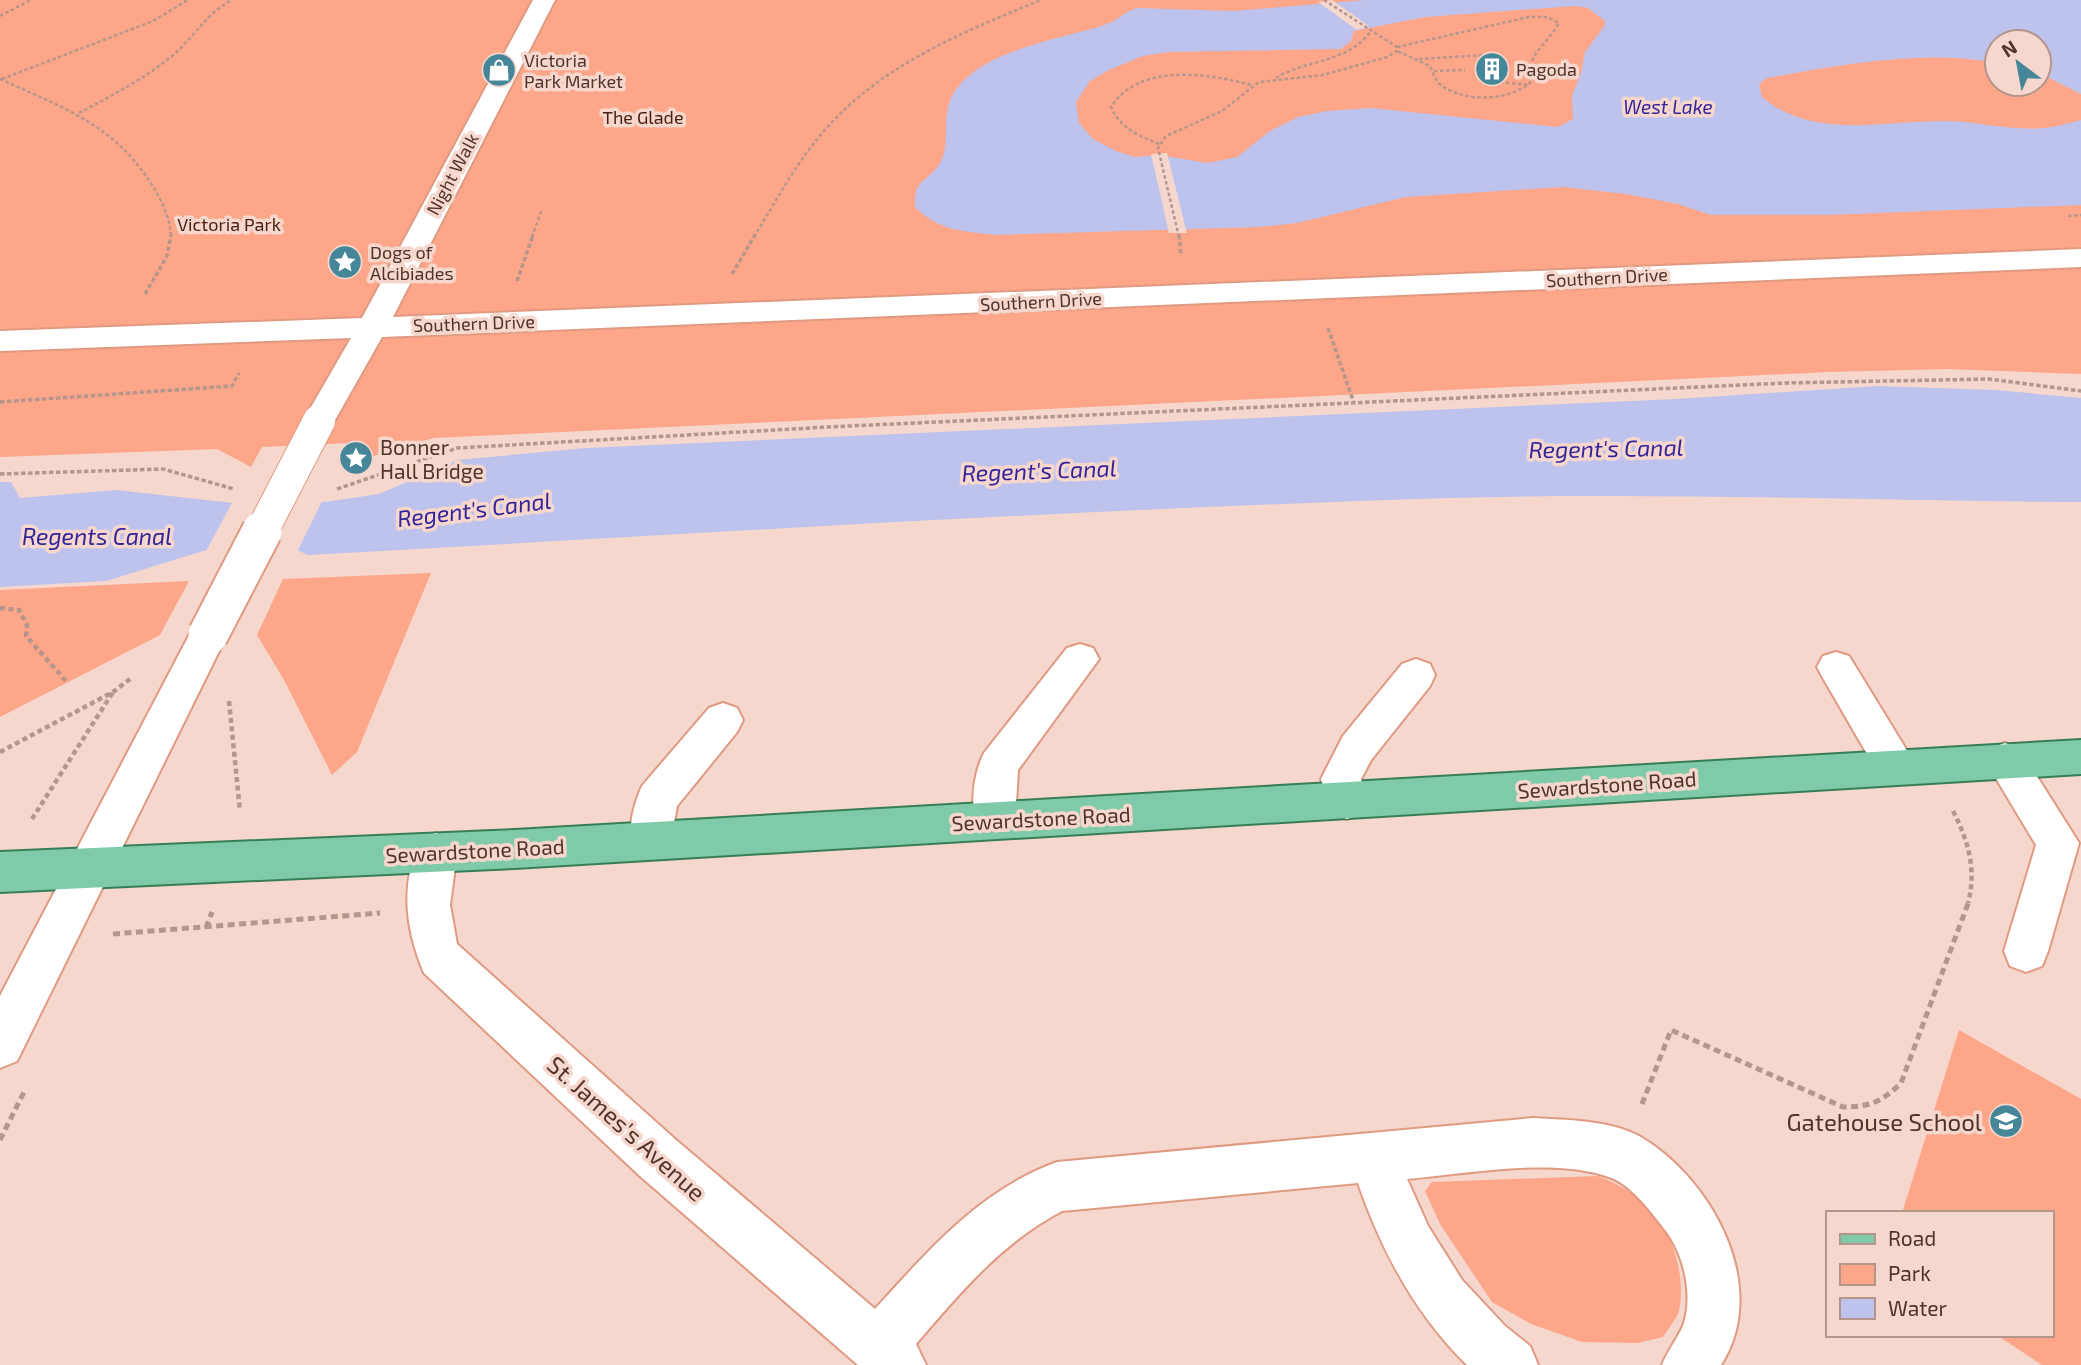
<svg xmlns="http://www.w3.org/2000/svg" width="2081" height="1365" font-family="'Exo 2',sans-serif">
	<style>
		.green { fill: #fea689; fill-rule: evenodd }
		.water { fill: #bdc3ed; fill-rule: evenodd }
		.pier { fill: #f5d7cd }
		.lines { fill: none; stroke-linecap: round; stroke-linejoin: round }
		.minor-casing { stroke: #e09a82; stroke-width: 4 }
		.major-casing { stroke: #377e56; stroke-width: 4 }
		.path-far3 { stroke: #b4968c; stroke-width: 2.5; stroke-dasharray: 3.5 2.5; stroke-linecap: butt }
		.path-far2 { stroke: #b4968c; stroke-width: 3.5; stroke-dasharray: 4.5 2.5; stroke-linecap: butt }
		.path-far1 { stroke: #b4968c; stroke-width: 4.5; stroke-dasharray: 5 3.5; stroke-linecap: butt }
		.path { stroke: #b4968c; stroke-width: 5; stroke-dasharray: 7 4.5; stroke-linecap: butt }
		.minor { fill: #fff; fill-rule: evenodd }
		.major { fill: #7fcaa9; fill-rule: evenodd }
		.minor-bridge-far1-casing { stroke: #e09a82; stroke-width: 34; stroke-linecap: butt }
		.minor-bridge-casing { stroke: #e09a82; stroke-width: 43; stroke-linecap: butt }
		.minor-bridge-far1 { stroke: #fff; stroke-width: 32 }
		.minor-bridge { stroke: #fff; stroke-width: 39 }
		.labels { text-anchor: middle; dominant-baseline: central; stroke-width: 7; stroke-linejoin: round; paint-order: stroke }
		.far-poi-label { font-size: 18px; fill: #503329; stroke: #f5d7cd; text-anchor: start }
		.far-park-label { font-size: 18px; fill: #4c2011; stroke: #f5d7cd }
		.far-street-label { font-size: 18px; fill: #503329; stroke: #f5d7cd }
		.far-water-label { font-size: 19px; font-style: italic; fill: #34249a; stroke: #f5d7cd }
		.poi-label { font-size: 21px; fill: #503329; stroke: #f5d7cd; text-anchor: start }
		.street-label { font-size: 21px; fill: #503329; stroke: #f5d7cd }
		.water-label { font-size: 23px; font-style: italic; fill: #34249a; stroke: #f5d7cd }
		.near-poi-label { font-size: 24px; fill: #503329; stroke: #f5d7cd; text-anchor: end }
		.near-street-label { font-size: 24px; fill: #503329; stroke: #f5d7cd }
	</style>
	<rect width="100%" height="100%" fill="#f5d7cd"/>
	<path class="green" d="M 0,0 L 2081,0 L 2081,374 L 1948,369 L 1829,372 L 434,438 L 340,466 L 350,443 L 262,447 L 251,467 L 217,449 L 0,457 ZM 1997,42 L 2039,42 L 2039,84 L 1997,84 Z
		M 431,573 L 357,752 L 332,775 L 284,680 L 257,635 L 283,579 Z
		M 189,581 L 160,635 L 0,717 L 0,590 Z
		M 1959,1030 L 2081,1099 L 2081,1365 L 2042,1365 L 1997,1335 L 2051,1335 L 2051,1213 L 1902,1213 Z
		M 1598,1176 C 1645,1194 1673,1225 1680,1276 C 1681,1287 1682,1304 1678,1314 C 1674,1322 1668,1329 1663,1337 L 1638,1343 L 1582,1342 L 1531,1324 L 1492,1302 L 1440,1224 L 1425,1191 L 1432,1182 Z"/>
	<path class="water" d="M 1365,0 L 2081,0 L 2081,94 L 2039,73 L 2039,42 L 1997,42 L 1997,63 C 1922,49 1841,65 1767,78 L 1759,84 L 1762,97 C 1814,141 1886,120 1948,121 C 1979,122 2013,131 2044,128 C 2056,127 2069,123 2081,120 L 2081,205 L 1830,215 L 1711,215 L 1678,204 L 1626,194 L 1563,187 L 1406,197 L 1297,223 L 1260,227 L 995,235 C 962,231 939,231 915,207 C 913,179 928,182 940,163 C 951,145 941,117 952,96 C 977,50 1059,40 1104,25 C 1117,21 1124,12 1137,8 L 1234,11 ZM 1575,6 L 1588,8 L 1605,21 L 1605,25 L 1585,52 L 1581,73 L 1572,96 L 1573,119 L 1558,127 L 1371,108 L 1327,111 L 1298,117 L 1270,131 L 1237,157 L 1208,163 L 1159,155 L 1135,157 L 1116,151 L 1093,139 L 1079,123 L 1076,102 L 1090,81 L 1109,70 L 1143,56 L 1169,52 L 1341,49 L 1351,41 L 1354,31 L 1425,17 Z
		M 1878,386 L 1996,390 L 2081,398 L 2081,502 C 1870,501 1659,492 1448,498 C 1067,510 688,534 308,555 L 297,550 L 203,551 L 106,581 L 0,587 L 0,482 L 11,482 L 20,498 L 116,490 L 233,503 L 325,502 L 379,494 L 458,460 L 586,448 L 1676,399 Z"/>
	<path class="pier" d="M 1332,0 L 1369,26 L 1357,30 L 1318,2 Z
		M 1167,153 L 1187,233 L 1169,233 L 1151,154 Z
		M 234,499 L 323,499 L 296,554 L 204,555 Z"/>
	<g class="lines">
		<g class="minor-casing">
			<path id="minor" d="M 533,0 L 555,0 L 393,317 L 2081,249 L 2081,267 L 382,337 L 330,429 L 319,432 L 308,429 L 303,421 L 351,338 L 0,351 L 0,331 L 362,318 Z
				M 208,620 L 221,624 L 227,635 L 17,1061 L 0,1068 L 0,996 L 195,624 Z
				M 1080,644 L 1093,648 L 1099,659 L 1018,770 L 1015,820 L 1009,833 L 994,839 L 979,833 C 969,811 973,774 984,753 L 1067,648 Z
				M 1836,652 L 1849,656 L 1909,754 L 1915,766 L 1909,778 L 1895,783 L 1881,778 L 1823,678 L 1817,667 L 1823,656 Z
				M 1416,659 L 1430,664 L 1435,675 L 1430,686 L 1371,760 L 1361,779 L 1368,801 L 1362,814 L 1347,819 L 1332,814 L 1321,779 L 1343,736 L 1402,664 Z
				M 723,703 L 737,708 L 743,720 L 737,732 L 677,806 L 671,840 L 665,853 L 650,859 L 635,853 C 626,833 633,806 642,786 L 709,708 Z
				M 2005,743 L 2019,748 L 2079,843 L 2048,951 L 2042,966 L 2026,972 L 2010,966 L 2004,951 L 2036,845 L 1985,760 L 1991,748 Z
				M 436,833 L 451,838 L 457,852 L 450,905 L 457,944 L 676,1140 L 875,1309 C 929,1250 980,1190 1057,1162 L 1533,1118 C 1566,1120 1609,1120 1639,1136 C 1712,1178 1771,1287 1721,1365 L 1662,1365 C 1667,1352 1681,1333 1684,1323 C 1693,1294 1684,1255 1666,1231 C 1652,1213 1631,1184 1609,1177 C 1553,1157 1465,1174 1407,1179 L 1428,1226 L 1462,1280 L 1505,1326 L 1530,1346 L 1538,1365 L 1467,1365 C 1415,1314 1382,1252 1358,1183 L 1062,1211 C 1002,1242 959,1294 916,1344 L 926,1365 L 858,1365 L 640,1176 L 424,973 C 405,928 400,884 421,838 Z"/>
		</g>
		<g class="major-casing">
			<path id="major" d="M 2081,740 L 2081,774 L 515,868 L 0,892 L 0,852 L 515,830 Z"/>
		</g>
		<path class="path-far3" d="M 0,16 L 31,0
			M 1397,47 L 1529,17 L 1547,17 L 1559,23 C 1545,48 1527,51 1530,83 C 1508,101 1465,103 1441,85 C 1435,80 1433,73 1430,66 L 1397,51
			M 1419,59 L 1484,55
			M 1518,68 L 1528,67
			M 1434,71 L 1465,70
			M 1276,78 C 1307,59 1348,63 1370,32
			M 0,79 C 61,107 112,123 150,182 C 161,199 170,216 171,237
			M 2,79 L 153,21 L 188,0
			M 1500,82 L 1528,85
			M 79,113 C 111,96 144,79 172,56 C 194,38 206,13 232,0
			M 1159,144 C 1139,136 1120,128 1111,107 C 1139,63 1207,73 1251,85
			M 2068,216 L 2081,215
			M 532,237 L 542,209
			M 754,237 C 776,201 796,163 824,131 C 881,65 963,32 1041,0
			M 1179,237 L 1158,148 L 1166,136 L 1222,111 L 1259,82 L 1323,75 L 1387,57 L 1397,51 L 1397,47 L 1324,0"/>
		<path class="path-far2" d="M 1179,235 L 1181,256
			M 732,274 L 755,235
			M 517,281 L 533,235
			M 145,294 L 167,256 L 171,235
			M 1328,328 L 1354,403
			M 0,402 L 232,386 L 239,373
			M 0,474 L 163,469 L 234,489
			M 337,489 L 457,448 L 828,427 L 1785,383 L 1989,379 L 2081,391"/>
		<path class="path-far1" d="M 0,608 L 19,610 L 27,625 L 26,636 L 67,682
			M 229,701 L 240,811
			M 0,752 L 113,692 L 130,679
			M 1953,811 C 1968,840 1977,870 1968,903
			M 32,819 L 113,692"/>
		<path class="path" d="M 206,928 L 212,912
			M 113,934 L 380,913
			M 1642,1104 L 1671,1030 L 1843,1107 C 1869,1107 1882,1102 1901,1083 L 1969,901
			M 0,1140 L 25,1090"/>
		<use href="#minor" class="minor"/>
		<use href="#major" class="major"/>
		<g class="minor-bridge-far1-casing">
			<path id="minor-bridge-far1" d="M 261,533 L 319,421"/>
		</g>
		<g class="minor-bridge-casing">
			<path id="minor-bridge" d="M 208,635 L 262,531"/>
		</g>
		<use href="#minor-bridge-far1" class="minor-bridge-far1"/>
		<use href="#minor-bridge" class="minor-bridge"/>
	</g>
	<defs>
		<g id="building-disc" transform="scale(1.75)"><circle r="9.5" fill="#458699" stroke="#f5d7cd"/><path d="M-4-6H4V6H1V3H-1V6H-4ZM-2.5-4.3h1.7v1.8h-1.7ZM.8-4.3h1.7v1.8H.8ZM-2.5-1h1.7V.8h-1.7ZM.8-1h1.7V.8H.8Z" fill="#fff"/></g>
		<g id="shop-disc" transform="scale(1.75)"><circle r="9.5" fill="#458699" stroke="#f5d7cd"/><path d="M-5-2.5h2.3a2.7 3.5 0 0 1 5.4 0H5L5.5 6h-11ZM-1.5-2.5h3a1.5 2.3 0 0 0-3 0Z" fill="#fff"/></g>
		<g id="sight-disc" transform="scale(1.75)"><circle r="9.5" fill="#458699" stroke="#f5d7cd"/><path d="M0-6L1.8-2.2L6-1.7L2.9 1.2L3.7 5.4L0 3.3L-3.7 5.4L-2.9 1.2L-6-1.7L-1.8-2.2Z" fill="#fff"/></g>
		<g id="school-disc" transform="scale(1.75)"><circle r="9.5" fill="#458699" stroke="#f5d7cd"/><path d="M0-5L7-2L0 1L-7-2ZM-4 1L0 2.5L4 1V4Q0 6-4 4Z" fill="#fff"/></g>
	</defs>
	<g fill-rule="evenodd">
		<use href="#building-disc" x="1492" y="69"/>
		<use href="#shop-disc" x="499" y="70"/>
		<use href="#sight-disc" x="345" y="262"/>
		<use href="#sight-disc" x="356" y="458"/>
		<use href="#school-disc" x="2006" y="1121"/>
	</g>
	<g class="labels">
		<g class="far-poi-label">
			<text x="524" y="60">Victoria<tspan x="524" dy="21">Park Market</tspan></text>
			<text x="1516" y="69">Pagoda</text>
			<text x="370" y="252">Dogs of<tspan x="370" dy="21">Alcibiades</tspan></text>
		</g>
		<g class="far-park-label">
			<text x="643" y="117">The Glade</text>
			<text x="229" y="224">Victoria Park</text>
		</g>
		<g class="far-street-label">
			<text transform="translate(452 174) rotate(-62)">Night Walk</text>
			<text transform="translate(1607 277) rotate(-3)">Southern Drive</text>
			<text transform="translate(1041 301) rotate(-3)">Southern Drive</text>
			<text transform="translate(474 323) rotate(-2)">Southern Drive</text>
		</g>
		<g class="far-water-label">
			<text x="1668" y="106">West Lake</text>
		</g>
		<g class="poi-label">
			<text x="380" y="446">Bonner<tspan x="380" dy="24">Hall Bridge</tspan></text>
		</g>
		<g class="street-label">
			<text transform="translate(1607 784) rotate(-4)">Sewardstone Road</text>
			<text transform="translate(1041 818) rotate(-3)">Sewardstone Road</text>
			<text transform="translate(475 850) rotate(-3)">Sewardstone Road</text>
		</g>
		<g class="water-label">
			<text transform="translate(1606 448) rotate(-1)">Regent's Canal</text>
			<text transform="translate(1039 470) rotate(-2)">Regent's Canal</text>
			<text transform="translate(474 509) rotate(-7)">Regent's Canal</text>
			<text x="97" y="536">Regents Canal</text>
		</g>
		<g class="near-poi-label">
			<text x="1982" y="1121">Gatehouse School</text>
		</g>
		<g class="near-street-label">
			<text transform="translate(627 1128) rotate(42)">St. James's Avenue</text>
		</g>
	</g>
	<rect x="1826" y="1211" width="228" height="126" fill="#f5d7cd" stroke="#b3958b" stroke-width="2"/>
	<rect x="1840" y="1234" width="35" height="10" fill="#7fcaa9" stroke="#b3958b" stroke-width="2"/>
	<text x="1888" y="1246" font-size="21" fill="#503329">Road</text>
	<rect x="1840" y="1264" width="35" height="21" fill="#fea689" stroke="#b3958b" stroke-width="2"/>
	<text x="1888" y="1281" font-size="21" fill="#503329">Park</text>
	<rect x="1840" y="1298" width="35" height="21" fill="#bdc3ed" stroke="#b3958b" stroke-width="2"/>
	<text x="1888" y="1316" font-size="21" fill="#503329">Water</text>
	<g transform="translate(2018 63) rotate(328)"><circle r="33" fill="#f5d7cd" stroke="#b3958b" stroke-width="2"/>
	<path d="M0-5L12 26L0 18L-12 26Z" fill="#458699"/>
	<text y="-10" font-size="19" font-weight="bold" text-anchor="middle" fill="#503329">N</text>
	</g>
</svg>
